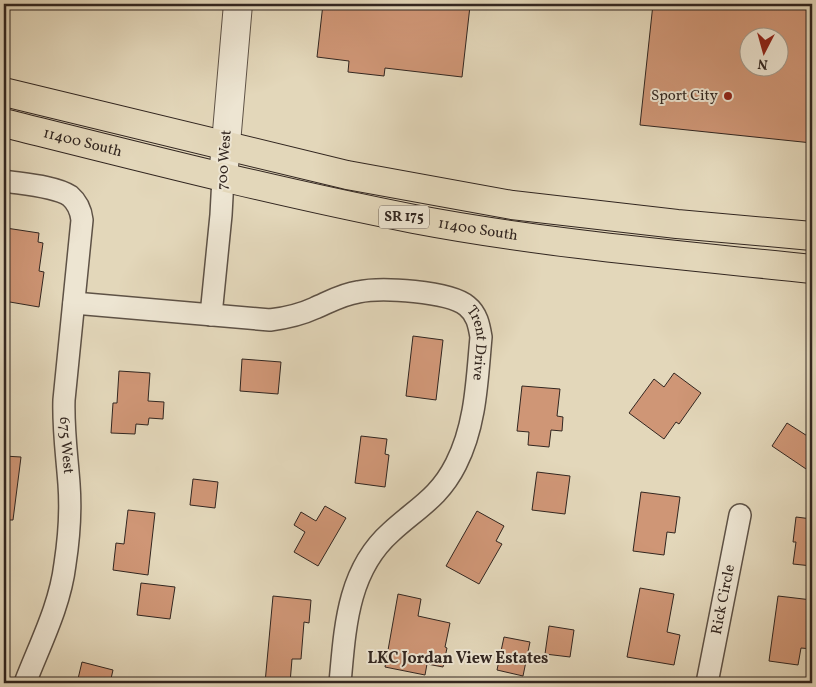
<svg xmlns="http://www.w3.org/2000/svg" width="816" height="687" font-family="Vollkorn,serif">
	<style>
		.building { fill: #cf9676; stroke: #322620; fill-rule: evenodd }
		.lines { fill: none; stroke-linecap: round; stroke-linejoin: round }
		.minor-casing { stroke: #5e5246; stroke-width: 24 }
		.tertiary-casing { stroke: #5e5246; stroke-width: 30 }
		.primary-casing { stroke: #322620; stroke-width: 30 }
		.minor { stroke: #ede5d2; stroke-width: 21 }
		.tertiary { stroke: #ede5d2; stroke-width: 28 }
		.primary { stroke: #e3d7ba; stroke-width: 28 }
		.poi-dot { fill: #8f2418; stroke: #ede5d2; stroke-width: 2 }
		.labels { text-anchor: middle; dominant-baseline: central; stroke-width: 4; stroke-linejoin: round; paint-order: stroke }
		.shield { fill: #ede5d2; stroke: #6a5f55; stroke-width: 1 }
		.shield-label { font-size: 14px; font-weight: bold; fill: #322620 }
		.poi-label { font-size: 15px; fill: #322620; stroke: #ede5d2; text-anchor: end }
		.street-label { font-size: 15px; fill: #322620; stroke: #ede5d2 }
		.neighbourhood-label { font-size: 16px; font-weight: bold; fill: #322620; stroke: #ede5d2 }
	</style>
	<rect width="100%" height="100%" fill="#e3d7ba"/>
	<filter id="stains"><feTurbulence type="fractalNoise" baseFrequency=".004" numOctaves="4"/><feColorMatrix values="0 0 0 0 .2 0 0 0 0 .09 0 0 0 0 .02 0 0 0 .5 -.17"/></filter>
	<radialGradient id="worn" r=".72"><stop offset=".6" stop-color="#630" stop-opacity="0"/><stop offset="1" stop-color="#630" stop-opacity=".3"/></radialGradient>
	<path class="building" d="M 323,4 L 447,4 L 470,6 L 462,77 L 385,68 L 384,76 L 348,72 L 349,61 L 317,57 Z
		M 653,4 L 812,4 L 812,143 L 640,125 ZM 748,38 L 778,38 L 778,68 L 748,68 Z
		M 6,228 L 39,233 L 38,242 L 43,243 L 39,271 L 44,272 L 39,307 L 4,301 L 4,246 Z
		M 413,336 L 443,340 L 436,400 L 406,396 Z
		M 242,359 L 281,362 L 278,394 L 240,391 Z
		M 119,371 L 150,373 L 148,401 L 164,402 L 163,419 L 149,418 L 148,425 L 136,424 L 135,434 L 111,433 L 113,403 L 117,403 Z
		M 674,373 L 701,393 L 679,424 L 676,422 L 664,439 L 629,413 L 654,379 L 664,387 Z
		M 522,386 L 560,389 L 557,416 L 563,417 L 562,431 L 551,430 L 549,447 L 528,445 L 529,432 L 517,431 Z
		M 787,423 L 812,439 L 812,473 L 772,446 Z
		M 361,436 L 387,439 L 385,454 L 389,455 L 385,487 L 355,483 Z
		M 4,456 L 21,457 L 13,520 L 4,520 Z
		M 537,472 L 570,476 L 565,514 L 532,510 Z
		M 193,479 L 218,482 L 215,508 L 190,505 Z
		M 641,492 L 680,497 L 675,533 L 667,532 L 664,555 L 633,551 Z
		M 325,506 L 346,518 L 318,566 L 294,552 L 305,532 L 294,525 L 301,512 L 316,521 Z
		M 128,510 L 155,513 L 148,575 L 113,570 L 116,543 L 124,544 Z
		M 477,511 L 504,526 L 496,541 L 502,544 L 479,584 L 446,566 Z
		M 796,517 L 812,519 L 812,566 L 793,564 L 796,542 L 793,542 Z
		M 141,583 L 175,587 L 170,619 L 137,615 Z
		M 640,588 L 674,594 L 667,632 L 680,635 L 674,665 L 627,657 Z
		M 398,594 L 421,599 L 418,616 L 450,623 L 445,647 L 447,648 L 443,667 L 427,664 L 425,675 L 385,667 Z
		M 273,596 L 311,600 L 309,623 L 304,622 L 301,659 L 292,659 L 290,683 L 265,683 Z
		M 778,596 L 812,600 L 812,649 L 801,648 L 798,665 L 769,661 Z
		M 549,626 L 574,630 L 570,657 L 545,654 Z
		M 504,637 L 530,642 L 523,676 L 497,670 Z
		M 82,662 L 113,670 L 110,683 L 77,683 Z"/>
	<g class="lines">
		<g class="minor-casing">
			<g id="minor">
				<path id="s1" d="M 4,181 C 22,184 55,186 70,196 C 77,202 81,211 82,220 L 64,400 C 63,429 67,456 69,484 C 71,511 69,538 65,564 C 60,606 40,644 25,683"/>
				<path id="s2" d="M 74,303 L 270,320 C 286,318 300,315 315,308 C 329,302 343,294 358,292 C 381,287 449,291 467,306 C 477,314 479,325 481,337 C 477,380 476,425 456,464 C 439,498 417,508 391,532 C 347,571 345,629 340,683"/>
				<path d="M 211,315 L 221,215 L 223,178"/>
				<path id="s3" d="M 707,683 L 740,515"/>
			</g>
		</g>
		<g class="tertiary-casing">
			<path id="tertiary" d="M 223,178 L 238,4"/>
		</g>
		<g class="primary-casing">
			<g id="primary">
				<path d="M 4,92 L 347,175 L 512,205 L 677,224 L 812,236"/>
				<path id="s4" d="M 4,123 C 140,157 276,192 414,219 C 546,244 679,255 812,269"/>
			</g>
		</g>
		<use href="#minor" class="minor"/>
		<use href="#tertiary" class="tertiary"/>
		<use href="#primary" class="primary"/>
	</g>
	<circle class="poi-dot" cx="728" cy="96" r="5"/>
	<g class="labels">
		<rect class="shield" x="379" y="205.5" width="50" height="23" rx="4"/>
		<g class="shield-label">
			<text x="404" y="217">SR 175</text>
		</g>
		<g class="poi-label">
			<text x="718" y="96">Sport City</text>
		</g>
		<g class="street-label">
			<text stroke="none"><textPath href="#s4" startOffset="81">11400 South</textPath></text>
			<text transform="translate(225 160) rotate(-86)">700 West</text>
			<text stroke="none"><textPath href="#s4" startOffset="486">11400 South</textPath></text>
			<text stroke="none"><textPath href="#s2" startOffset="442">Trent Drive</textPath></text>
			<text stroke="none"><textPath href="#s1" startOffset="322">675 West</textPath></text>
			<text stroke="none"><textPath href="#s3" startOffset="85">Rick Circle</textPath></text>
		</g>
		<g class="neighbourhood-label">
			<text x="458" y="659">LKC Jordan View Estates</text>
		</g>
	</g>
	<rect width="816" height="687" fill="none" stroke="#e3d7ba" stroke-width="20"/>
	<rect x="5" y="5" width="806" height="677" fill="none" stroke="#322620" stroke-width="2.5"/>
	<rect x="10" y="10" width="796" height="667" fill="none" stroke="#322620"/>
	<g transform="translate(764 52) rotate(186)"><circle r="24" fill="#ede5d2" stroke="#a2998b"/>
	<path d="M0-4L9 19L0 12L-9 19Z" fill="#8f2418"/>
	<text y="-8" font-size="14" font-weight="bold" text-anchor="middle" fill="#322620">N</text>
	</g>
	<rect width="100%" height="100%" filter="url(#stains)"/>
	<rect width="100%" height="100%" fill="url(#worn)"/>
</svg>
